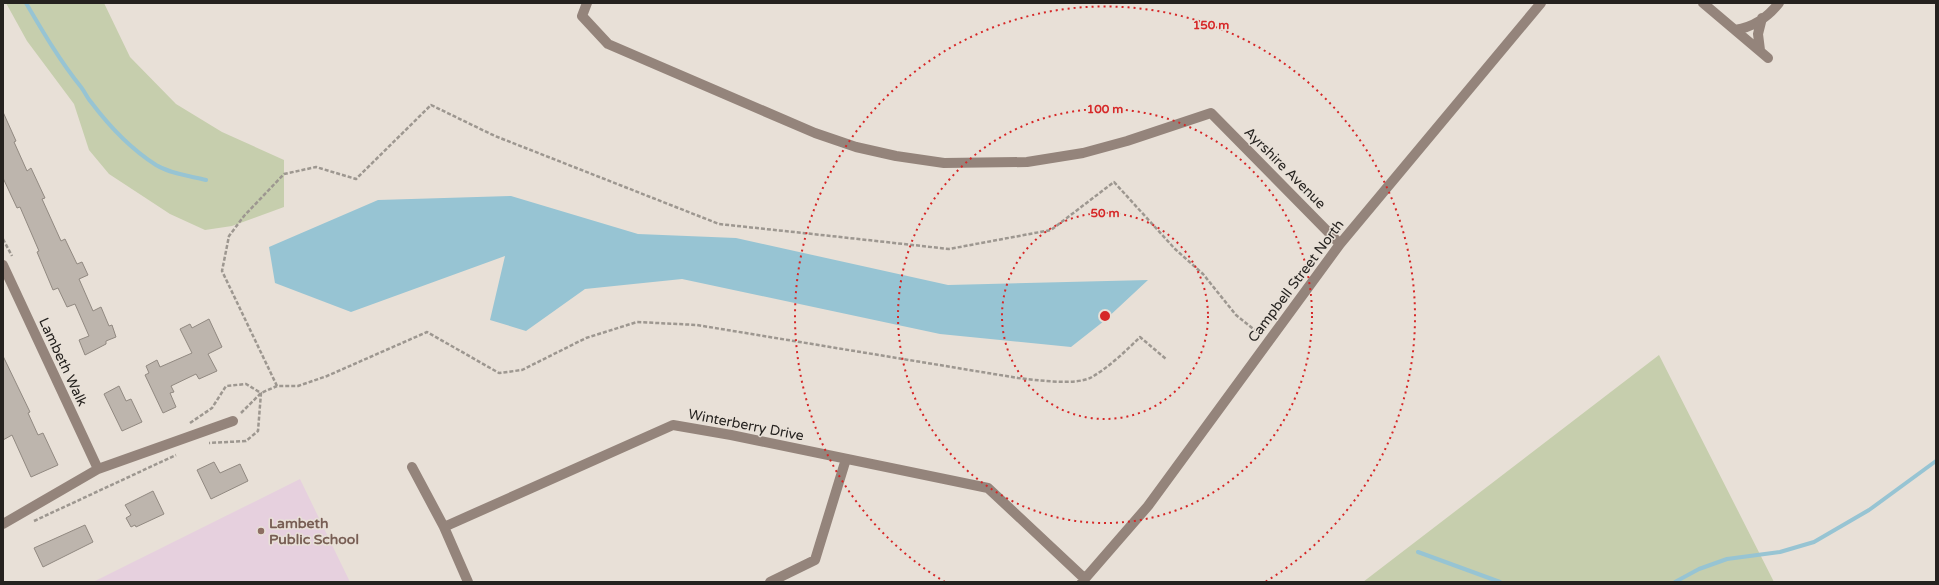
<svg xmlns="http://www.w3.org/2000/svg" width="1939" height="585" font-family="'Varela Round',sans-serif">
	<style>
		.education { fill: #e6d0de }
		.green { fill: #c6cead }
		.water { fill: #97c4d3 }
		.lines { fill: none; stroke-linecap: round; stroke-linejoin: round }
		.stream { stroke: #97c4d3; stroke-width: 4 }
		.building { fill: #bdb5ad; stroke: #918981 }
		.path { stroke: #9d9790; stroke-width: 2.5; stroke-dasharray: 4 2; stroke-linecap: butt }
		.minor { stroke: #94847b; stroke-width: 10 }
		.ring { fill: none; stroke: #d62828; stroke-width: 2; stroke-dasharray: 2 4 }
		.education-dot { fill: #8d6e63; stroke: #e8e0d7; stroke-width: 1.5 }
		.labels { text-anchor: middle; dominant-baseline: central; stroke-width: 3; stroke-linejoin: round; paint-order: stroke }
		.street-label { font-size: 14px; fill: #25221f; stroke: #e8e0d7 }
		.education-label { font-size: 14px; font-weight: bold; fill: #785e54; stroke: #e8e0d7; text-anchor: start }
		.centre { fill: #d62828; stroke: #e8e0d7; stroke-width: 2 }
		.ring-label { font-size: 12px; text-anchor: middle; font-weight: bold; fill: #d62828; stroke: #e8e0d7; stroke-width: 3; stroke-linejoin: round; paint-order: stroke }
	</style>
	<rect width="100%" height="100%" fill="#e8e0d7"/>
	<path class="education" d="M 300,479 L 350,582 L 93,582 Z"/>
	<path class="green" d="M 6,3 L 104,3 L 130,57 L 176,104 L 222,132 L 284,160 L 284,207 L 232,226 L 205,230 L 170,214 L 109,174 L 89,150 L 74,104 L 27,41 Z
		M 1659,355 L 1774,582 L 1363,582 Z"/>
	<path class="water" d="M 511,196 L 638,234 L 736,238 L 948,285 L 1148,280 L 1104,321 L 1071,347 L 940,334 L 682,279 L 585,289 L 526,331 L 490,320 L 505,256 L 351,312 L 275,283 L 269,247 L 378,200 Z"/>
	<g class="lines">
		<path class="stream" d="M 26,3 C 43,32 60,61 81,87 C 85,92 87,98 91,102 C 109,126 131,149 156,165 C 171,174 190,176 206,180
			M 1418,552 L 1500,582
			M 1675,582 L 1699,569 L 1727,559 L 1780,552 L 1814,542 L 1869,510 L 1936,461"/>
	</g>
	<path class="building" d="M 3,112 L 16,141 L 14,142 L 27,171 L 31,168 L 45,198 L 42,199 L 61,241 L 65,239 L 77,264 L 82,262 L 88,275 L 79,279 L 93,311 L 101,307 L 109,326 L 112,325 L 116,337 L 106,341 L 106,344 L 85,355 L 79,340 L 89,336 L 75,304 L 67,307 L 58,288 L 53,290 L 37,252 L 39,251 L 20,207 L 17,208 L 3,178 Z
		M 209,319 L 222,347 L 208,354 L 217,371 L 199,379 L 196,374 L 171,386 L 174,392 L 170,393 L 176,407 L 163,413 L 145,375 L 149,373 L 146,366 L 157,360 L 160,367 L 192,353 L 180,329 L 190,324 L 192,328 Z
		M 3,356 L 30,412 L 28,413 L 38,435 L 43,433 L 58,465 L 31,477 L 12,435 L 3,440 Z
		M 119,386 L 126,401 L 131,399 L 142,422 L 122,431 L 104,394 Z
		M 214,462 L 220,473 L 240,464 L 248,481 L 211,499 L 197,470 Z
		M 153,491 L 164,514 L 136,527 L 135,525 L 131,527 L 126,518 L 131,515 L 125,505 Z
		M 85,525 L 93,542 L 43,567 L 34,548 Z"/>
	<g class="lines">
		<path class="path" d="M 3,239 L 12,256
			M 277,386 L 222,271 L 229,236 L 244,216 L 284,174 L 316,167 L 356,179 L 431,105 L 495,136 L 719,224 L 831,236 L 949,249 L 1051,230 L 1114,182 L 1175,249 L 1203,274 L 1236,315 L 1261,335
			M 241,413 L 261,393 L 277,386 L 298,386 L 327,376 L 427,332 L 499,373 L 522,370 L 586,338 L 637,322 L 697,325 L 1018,378 C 1037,380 1076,386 1092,377 C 1109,367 1126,351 1140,337 L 1166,359
			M 190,423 L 212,408 L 226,386 L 246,384 L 261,393 L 258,431 L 246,441 L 209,443
			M 34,521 L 176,455"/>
		<path class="minor" d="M 587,3 L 582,16 L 608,44 L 815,133 L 856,147 L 896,156 L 944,163 L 1027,162 L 1083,153 L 1127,141 L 1211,113 L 1340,244
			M 1703,3 L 1768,58
			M 1735,30 C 1754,27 1767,18 1779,3
			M 1760,50 L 1758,34 L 1762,18
			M 3,265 L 98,469
			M 412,467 L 444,527
			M 3,524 L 98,469 L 233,421
			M 468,582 L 444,527 L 673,425 L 731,435 L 988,488 L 1085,579
			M 770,582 L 815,560 L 846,459
			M 1082,582 L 1148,506 L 1340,244 L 1541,3"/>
	</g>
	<g class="ring">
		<circle cx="1105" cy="316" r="103"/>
		<circle cx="1105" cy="316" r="207"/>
		<path d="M945 582A310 310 0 1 1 1265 582"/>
	</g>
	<circle class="education-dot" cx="261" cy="531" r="4"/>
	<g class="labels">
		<g class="street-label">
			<text transform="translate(1285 168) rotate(45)">Ayrshire Avenue</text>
			<text transform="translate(1296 281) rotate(-53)">Campbell Street North</text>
			<text transform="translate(63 362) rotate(65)">Lambeth Walk</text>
			<text transform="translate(746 425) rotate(11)">Winterberry Drive</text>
		</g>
		<g class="education-label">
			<text x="269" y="523">Lambeth<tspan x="269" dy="16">Public School</tspan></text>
		</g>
	</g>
	<circle cx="1105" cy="316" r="6" class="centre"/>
	<g class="ring-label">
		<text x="1211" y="29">150 m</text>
		<text x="1105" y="113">100 m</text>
		<text x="1105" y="217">50 m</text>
	</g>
	<rect width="1939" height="585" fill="none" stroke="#25221f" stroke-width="8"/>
</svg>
